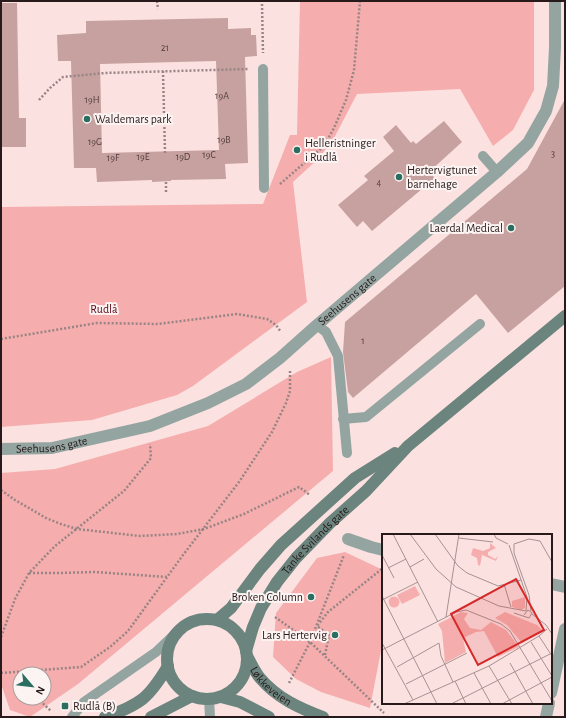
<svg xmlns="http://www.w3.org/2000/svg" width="566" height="718" font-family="'Alegreya Sans',sans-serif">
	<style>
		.green { fill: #f5aead; fill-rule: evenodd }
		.building { fill: #c7a1a0; fill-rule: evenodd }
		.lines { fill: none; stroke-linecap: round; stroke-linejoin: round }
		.path { stroke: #988484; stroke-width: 2.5; stroke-dasharray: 2 2; stroke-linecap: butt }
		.service { stroke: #94a5a1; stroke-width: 10 }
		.minor { stroke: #94a5a1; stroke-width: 12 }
		.secondary { stroke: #6b847e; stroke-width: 12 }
		.poi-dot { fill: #296e61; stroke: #fcf4f3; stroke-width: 1.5 }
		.labels { text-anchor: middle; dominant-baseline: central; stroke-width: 4; stroke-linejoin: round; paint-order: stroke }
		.number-label { font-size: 10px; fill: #503c3c }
		.poi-label { font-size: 12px; fill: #281a1a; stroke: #fcf4f3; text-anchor: start }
		.street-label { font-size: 12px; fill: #281a1a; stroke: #fcf4f3 }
		.park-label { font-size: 12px; fill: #5e0816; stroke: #fcf4f3 }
		.inset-road { fill: none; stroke: #a79291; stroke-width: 1 }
		.view { fill: #d62828; fill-opacity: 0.15; stroke: #d62828; stroke-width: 2 }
		.inset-edge { fill: none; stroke: #281a1a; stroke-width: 2 }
	</style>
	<rect width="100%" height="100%" fill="#fbe2e1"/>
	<path class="green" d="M 300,1 L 534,1 L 534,90 L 513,130 L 493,146 L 460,89 L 357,94 L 333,140 L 318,159 L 293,182 L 307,302 L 193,386 L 177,395 L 92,420 L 1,427 L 1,207 L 263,204 L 290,135 L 297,135 Z
		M 331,357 L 333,471 L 78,684 L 30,717 L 10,710 L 1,684 L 1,473 L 55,469 L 208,426 L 297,372 ZM 20,674 L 44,674 L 44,698 L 20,698 Z
		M 345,552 L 383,570 L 383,640 L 370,708 L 321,692 L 296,679 L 273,657 L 276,613 L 317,558 Z"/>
	<path class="building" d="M 1,3 L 17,3 L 19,118 L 26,118 L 26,147 L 1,147 Z
		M 228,18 L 228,29 L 251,28 L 251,35 L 256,35 L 257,56 L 245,57 L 248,163 L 225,164 L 226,179 L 171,180 L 171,181 L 152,182 L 152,180 L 97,182 L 96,168 L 74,168 L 71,61 L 58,61 L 57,35 L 86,33 L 86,21 ZM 216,61 L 219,150 L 102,153 L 100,64 Z
		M 565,99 L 565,286 L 508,333 L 476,294 L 353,398 L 348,392 L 343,352 L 345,322 L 527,169 Z
		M 444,121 L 462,142 L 429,172 L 435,178 L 372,231 L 363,221 L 357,227 L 338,205 L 368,180 L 364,176 L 394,151 L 383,137 L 396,125 L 411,143 L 413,141 L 416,144 Z"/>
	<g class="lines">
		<path class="path" d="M 157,1 L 158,9
			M 262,4 L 263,53
			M 163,71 L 165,153
			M 39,100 L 50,88 L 63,77 L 105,73 L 248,69
			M 280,184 L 324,146 L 334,128 L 346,100 L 354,70 L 360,1
			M 166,192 L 166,181
			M 1,339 L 97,323 L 158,324 L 237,314 L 267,319 L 276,325 L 281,332
			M 1,490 L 15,500 L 46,518 L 61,524 L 77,529 L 140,536 L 177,534 L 204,529 L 244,514 L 299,487 L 310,495
			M 29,573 L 59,573 L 95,572 L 167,577
			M 275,617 L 310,642 L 384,713
			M 1,637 L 15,599 L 29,573 L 55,546 L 124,491 L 151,458 L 150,444
			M 325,655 L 329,635 L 317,626 L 328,612 L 383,568
			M 1,673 L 81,667 L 110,647 L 128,631 L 183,555 L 239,482 L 272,432 L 286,403 L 290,391 L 290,371
			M 289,683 L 310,642 L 344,555
			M 37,698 L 51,711"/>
		<path class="service" d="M 263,69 L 264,188
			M 483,156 L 497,172
			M 317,325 L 326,332 L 338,356 L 347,453
			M 343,419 L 366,417 L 480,324
			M 209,699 L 210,717
			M 72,717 L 84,702 L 156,652 L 177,632"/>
		<g class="minor">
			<path id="s1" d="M 1,449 L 52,448 L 150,426 L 208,403 L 246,384 L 280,358 L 317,325 L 497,172 L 528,143 L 546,111 L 553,86 L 555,48 L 555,1"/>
			<path d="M 348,539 L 371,547 L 383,550"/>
			<path d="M 551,584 L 565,587"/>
			<path d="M 551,693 L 565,629"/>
			<path d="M 546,717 L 549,703"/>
		</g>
		<g class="secondary">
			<circle cx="207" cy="659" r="40"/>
			<path d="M 217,620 L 231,608 L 260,569 L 281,545 L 355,478 L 395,453"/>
			<path id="s2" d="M 246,651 L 253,627 L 261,608 L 277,582 L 296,558 L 330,523 L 366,491 L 408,446 L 565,316"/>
			<path id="s3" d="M 247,656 C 251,663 255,672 260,678 C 277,698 299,708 323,717"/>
			<path d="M 221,697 L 240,702 L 269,717"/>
			<path d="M 105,717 C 140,705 149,698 168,666"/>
			<path d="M 151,717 L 192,696"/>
		</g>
	</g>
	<g class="poi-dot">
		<circle cx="87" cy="119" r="4"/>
		<circle cx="297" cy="150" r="4"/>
		<circle cx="399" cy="177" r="4"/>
		<circle cx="511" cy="228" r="4"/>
		<circle cx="311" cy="597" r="4"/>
		<circle cx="335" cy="635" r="4"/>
		<rect x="61" y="702" width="8" height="8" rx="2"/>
	</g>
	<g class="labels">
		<g class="number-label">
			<text x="165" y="48">21</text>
			<text x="222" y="96">19A</text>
			<text x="92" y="100">19H</text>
			<text x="224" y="140">19B</text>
			<text x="95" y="142">19G</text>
			<text x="553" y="154">3</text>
			<text x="209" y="155">19C</text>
			<text x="143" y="157">19E</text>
			<text x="183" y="157">19D</text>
			<text x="113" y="158">19F</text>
			<text x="379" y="183">4</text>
			<text x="363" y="341">1</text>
		</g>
		<g class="poi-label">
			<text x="95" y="119">Waldemars park</text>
			<text x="305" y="143">Helleristninger<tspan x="305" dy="14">i Rudlå</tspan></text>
			<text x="407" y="170">Hertervigtunet<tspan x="407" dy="14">barnehage</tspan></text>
			<text x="503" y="228" text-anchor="end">Laerdal Medical</text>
			<text x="303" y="597" text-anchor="end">Broken Column</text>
			<text x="327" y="635" text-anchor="end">Lars Hertervig</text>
			<text x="73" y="706">Rudlå (B)</text>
		</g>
		<g class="street-label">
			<text stroke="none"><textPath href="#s1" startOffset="388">Seehusens gate</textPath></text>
			<text stroke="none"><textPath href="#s1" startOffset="51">Seehusens gate</textPath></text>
			<text stroke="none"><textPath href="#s2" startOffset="133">Tanke Svilands gate</textPath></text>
			<text stroke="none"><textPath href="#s3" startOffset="39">Løkkeveien</textPath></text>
		</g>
		<g class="park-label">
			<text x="104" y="309">Rudlå</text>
		</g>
	</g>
	<g transform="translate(382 534)">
		<rect width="170" height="170" fill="#fbe2e1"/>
		<path d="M 108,9 L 114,14 L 106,18 L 106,21 L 113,25 L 116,22 L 114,27 L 100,21 L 98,32 L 96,31 L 95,24 L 89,21 L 91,14 L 101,17 L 108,14 ZM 33,52 L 38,61 L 20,70 L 15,61 ZM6.5 68a5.5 5.5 0 1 1 11 0a5.5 5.5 0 1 1-11 0ZM 143,63 L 143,74 L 139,76 L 130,73 L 130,67 ZM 79,78 L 86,79 L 82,85 L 88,94 L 99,96 L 109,88 L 124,96 L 137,113 L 116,123 L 102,97 L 94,98 L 81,104 L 84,118 L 63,129 L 60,97 L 56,90 ZM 123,78 L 155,91 L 160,96 L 140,109 L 125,91 L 113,84 Z" fill="#f5aead"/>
		<path class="inset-road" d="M 11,0 L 56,88M 28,0 L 54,35 L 74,53 L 117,72 L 144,77M 53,0 L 76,32 L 85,39 L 116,52 L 139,46M 112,0 L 114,4 L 126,10M 77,4 L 111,8M 132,10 L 147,5 L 158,7 L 170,28M 132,10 L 132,19 L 147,61 L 149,77M 127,11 L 145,63 L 144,77M 0,21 L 12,44M 28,33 L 42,25M 6,34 L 24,25M 122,50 L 129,73M 0,62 L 55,170M 0,66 L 36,48M 132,79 L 147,84 L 150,79 L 146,76 L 142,81M 150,80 L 164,91 L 170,100M 64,83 L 77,0M 157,102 L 170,122M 149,108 L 170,142M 0,109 L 31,166M 0,116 L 74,78 L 84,76 L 119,90 L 128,97 L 170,167M 128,129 L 151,170M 107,132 L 130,170M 15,133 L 57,109 L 59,122 L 71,148M 92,139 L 109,170M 73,147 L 84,170M 24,150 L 85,119M 22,170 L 107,132 L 157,102 L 165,95M 69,170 L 170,119M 120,170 L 170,143"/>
		<path class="view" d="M 134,45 L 162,96 L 96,131 L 69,80 Z"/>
		<rect width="170" height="170" class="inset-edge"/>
	</g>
	<rect width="566" height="718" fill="none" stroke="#281a1a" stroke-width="4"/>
	<g transform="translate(32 686) rotate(118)"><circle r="19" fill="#fcf4f3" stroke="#a79d9c"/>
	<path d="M0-3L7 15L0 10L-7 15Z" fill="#296e61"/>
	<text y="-6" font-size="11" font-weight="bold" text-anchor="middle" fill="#281a1a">N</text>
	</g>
</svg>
